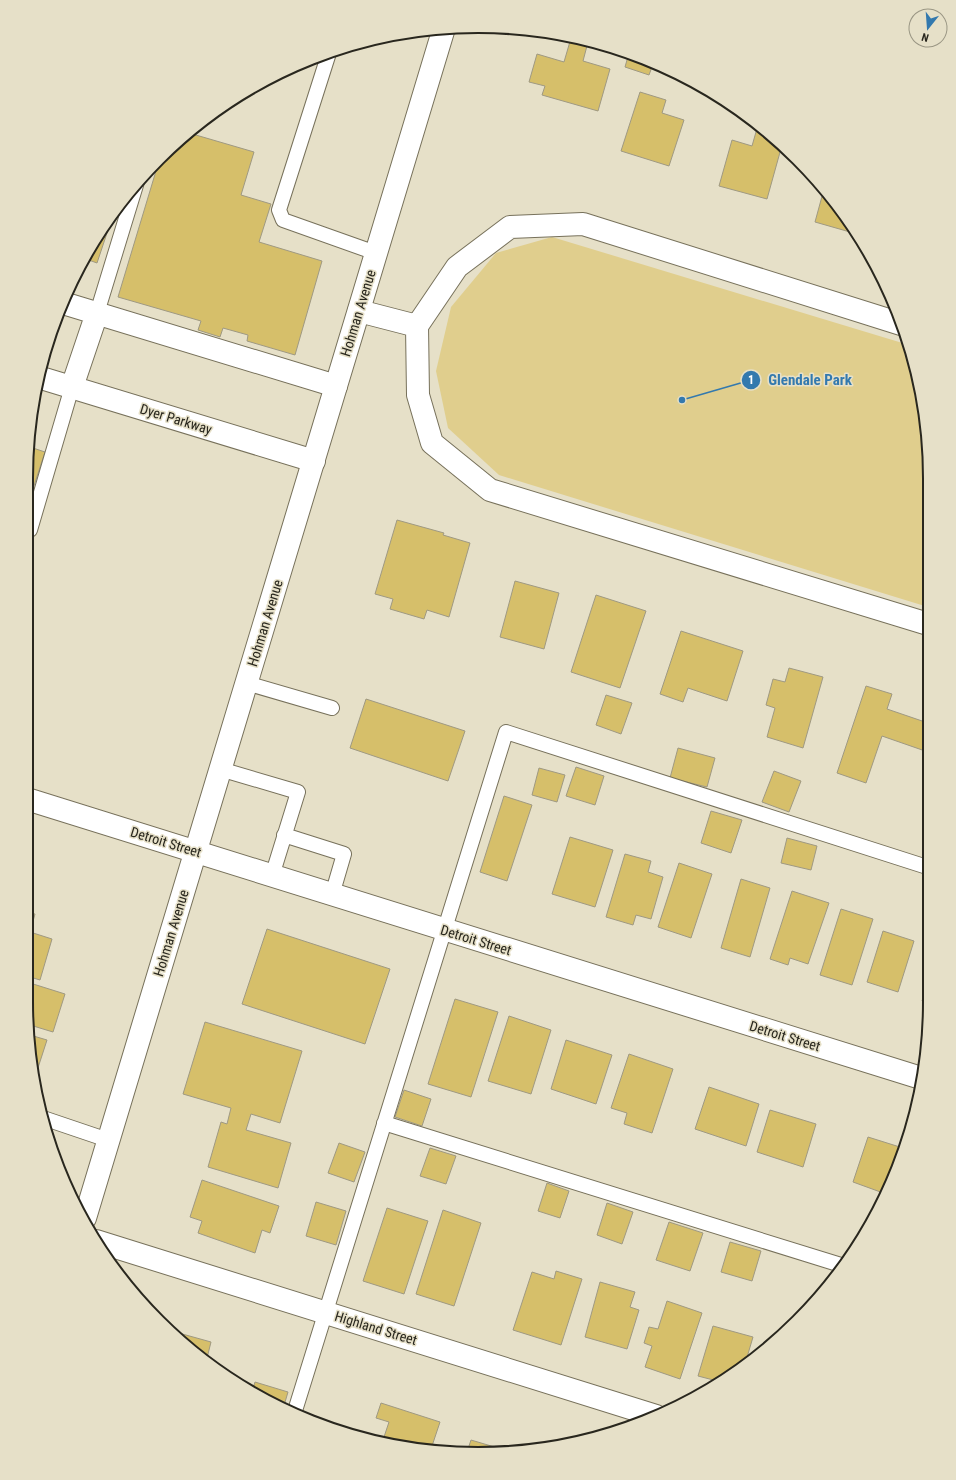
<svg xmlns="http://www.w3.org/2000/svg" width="956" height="1480" font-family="'Roboto Condensed',sans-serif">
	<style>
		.green { fill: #e0ce8d }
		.building { fill: #d6bf6a; stroke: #9f9982 }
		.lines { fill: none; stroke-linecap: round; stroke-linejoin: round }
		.service-casing { stroke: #77715b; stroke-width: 16 }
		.minor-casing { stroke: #77715b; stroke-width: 24 }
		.tertiary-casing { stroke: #77715b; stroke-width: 24 }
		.secondary-casing { stroke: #77715b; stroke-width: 24 }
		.service { stroke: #fff; stroke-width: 14 }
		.minor { stroke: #fff; stroke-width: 22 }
		.tertiary { stroke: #fff; stroke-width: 22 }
		.secondary { stroke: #fff; stroke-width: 22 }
		.labels { text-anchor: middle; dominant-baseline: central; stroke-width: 3; stroke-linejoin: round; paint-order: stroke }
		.street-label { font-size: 14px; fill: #29271e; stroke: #e6e0c8 }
		.rim { fill: none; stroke: #29271e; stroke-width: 2 }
		.leader { fill: none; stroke: #3379ae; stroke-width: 1.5 }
		.callout-dot { fill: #3379ae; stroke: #e6e0c8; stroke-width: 1.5 }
		.mark-label { font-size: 12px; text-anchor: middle; font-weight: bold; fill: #fff }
		.callout-label { font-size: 15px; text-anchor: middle; font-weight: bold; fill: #3379ae; stroke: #e6e0c8; stroke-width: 3; stroke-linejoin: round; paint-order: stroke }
	</style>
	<rect width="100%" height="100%" fill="#e6e0c8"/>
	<path class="green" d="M 552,237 L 909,345 L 915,361 L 929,449 L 928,607 L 499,475 L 448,428 L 436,371 L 451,307 L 496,253 Z"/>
	<path class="building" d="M 571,38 L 588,42 L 583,61 L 610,69 L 598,111 L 542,95 L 545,86 L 529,82 L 537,54 L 564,62 Z
		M 629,53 L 653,64 L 649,75 L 625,67 Z
		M 640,92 L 666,100 L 662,113 L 684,120 L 669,166 L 621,151 Z
		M 758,125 L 776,138 L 782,145 L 767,199 L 719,186 L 732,140 L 752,146 Z
		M 189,133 L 254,152 L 241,195 L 271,204 L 259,242 L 322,261 L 295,355 L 247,341 L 248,335 L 223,328 L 220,337 L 198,330 L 201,321 L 118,297 L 159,161 Z
		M 824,189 L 837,203 L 852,227 L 850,232 L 815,222 Z
		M 111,221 L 97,263 L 86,259 Z
		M 30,447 L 45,452 L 30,498 Z
		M 397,520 L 444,533 L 443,535 L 470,543 L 449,617 L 427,610 L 424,619 L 390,609 L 393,599 L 375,594 Z
		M 515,581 L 559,593 L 544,649 L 500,637 Z
		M 596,595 L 646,611 L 620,688 L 571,672 Z
		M 681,631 L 743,651 L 727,701 L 688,688 L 683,702 L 660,694 Z
		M 789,668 L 823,677 L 803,748 L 767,737 L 775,708 L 766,705 L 773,679 L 785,682 Z
		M 866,686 L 892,694 L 887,709 L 928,723 L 928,752 L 882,736 L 866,783 L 837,773 Z
		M 606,695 L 632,703 L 621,734 L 596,725 Z
		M 366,699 L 465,731 L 448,781 L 350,748 Z
		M 678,748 L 715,758 L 707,787 L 670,778 Z
		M 576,767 L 604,776 L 595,805 L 566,796 Z
		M 539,768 L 565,775 L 557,802 L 532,795 Z
		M 774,771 L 801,781 L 789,812 L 762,802 Z
		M 504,796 L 532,805 L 507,881 L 480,872 Z
		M 711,811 L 742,820 L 731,853 L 701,843 Z
		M 570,837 L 613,850 L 595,907 L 552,894 Z
		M 787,838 L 817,846 L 811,870 L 781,863 Z
		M 625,854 L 651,861 L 648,872 L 663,877 L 651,919 L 636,915 L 633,925 L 606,917 Z
		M 679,863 L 712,874 L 691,938 L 658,927 Z
		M 741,879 L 770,888 L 750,957 L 721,948 Z
		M 792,891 L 829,903 L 808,964 L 790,958 L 788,965 L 770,959 Z
		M 841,909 L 873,919 L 852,985 L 820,975 Z
		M 30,913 L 35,914 L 30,932 L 52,939 L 40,980 L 30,977 Z
		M 267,929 L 390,969 L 365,1044 L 242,1004 Z
		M 883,931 L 914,941 L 898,992 L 867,982 Z
		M 30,983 L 65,994 L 53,1032 L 30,1025 Z
		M 927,985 L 926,1002 L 922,1001 Z
		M 455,999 L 498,1012 L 471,1097 L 428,1084 Z
		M 509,1016 L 551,1030 L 531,1094 L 488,1081 Z
		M 205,1022 L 302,1051 L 280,1123 L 251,1114 L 246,1130 L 291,1143 L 278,1188 L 208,1167 L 221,1122 L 227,1124 L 231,1108 L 183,1094 Z
		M 30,1035 L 47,1040 L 35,1077 L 33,1076 L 30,1061 Z
		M 566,1040 L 612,1055 L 596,1104 L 551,1089 Z
		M 629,1054 L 673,1069 L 652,1133 L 624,1124 L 627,1113 L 611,1108 Z
		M 709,1087 L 759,1104 L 746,1146 L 695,1129 Z
		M 404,1090 L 431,1099 L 422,1126 L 395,1117 Z
		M 770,1110 L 816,1124 L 803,1167 L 757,1152 Z
		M 868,1137 L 903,1148 L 896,1175 L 886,1194 L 853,1182 Z
		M 339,1143 L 365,1152 L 354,1182 L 328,1173 Z
		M 430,1148 L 456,1156 L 446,1184 L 420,1176 Z
		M 202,1180 L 279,1206 L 270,1233 L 262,1230 L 255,1253 L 198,1233 L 202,1221 L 190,1217 Z
		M 547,1183 L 569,1191 L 560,1218 L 538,1211 Z
		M 316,1202 L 346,1211 L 336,1245 L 306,1236 Z
		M 607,1203 L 633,1212 L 622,1244 L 597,1235 Z
		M 387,1208 L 428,1221 L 404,1294 L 363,1281 Z
		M 443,1210 L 481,1223 L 454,1306 L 416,1294 Z
		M 669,1222 L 703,1233 L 690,1271 L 656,1260 Z
		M 862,1232 L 864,1233 L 858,1246 Z
		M 730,1242 L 761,1251 L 752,1281 L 721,1272 Z
		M 556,1271 L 582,1279 L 561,1345 L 513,1330 L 532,1272 L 554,1279 Z
		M 600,1282 L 635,1292 L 630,1307 L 639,1310 L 627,1349 L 585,1337 Z
		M 667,1301 L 702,1313 L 680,1379 L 645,1367 L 652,1346 L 644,1343 L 649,1327 L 658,1329 Z
		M 713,1326 L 753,1337 L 745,1364 L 729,1378 L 721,1382 L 698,1376 Z
		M 168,1330 L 211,1342 L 206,1362 L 203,1361 Z
		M 255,1382 L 288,1392 L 283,1409 L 252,1391 Z
		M 381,1403 L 440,1422 L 431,1449 L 383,1440 L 389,1422 L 376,1418 Z
		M 471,1440 L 508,1451 L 467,1452 Z"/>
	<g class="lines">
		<g class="service-casing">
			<path id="service" d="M 329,53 L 279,210 L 283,220 L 376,253
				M 97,313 L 137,182
				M 30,530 L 72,387
				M 246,683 L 332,708
				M 220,769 L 298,792 L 272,876
				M 284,835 L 344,854 L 332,895
				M 43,1118 L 108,1140
				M 384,1123 L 844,1266
				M 294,1414 L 506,732 L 927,867"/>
		</g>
		<g class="minor-casing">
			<path id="minor" d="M 63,303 L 336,386
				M 359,311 L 417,326
				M 901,324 L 583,224 L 510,227 L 457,267 L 417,326 L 418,395 L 432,443 L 490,490 L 928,624
				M 38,377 L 314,461
				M 72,387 L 97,313
				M 30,800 L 921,1078"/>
		</g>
		<g class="tertiary-casing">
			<path id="tertiary" d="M 96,1241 L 656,1416"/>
		</g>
		<g class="secondary-casing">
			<path id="secondary" d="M 85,1218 L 444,28"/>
		</g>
		<use href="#service" class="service"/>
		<use href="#minor" class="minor"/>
		<use href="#tertiary" class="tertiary"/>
		<use href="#secondary" class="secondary"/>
	</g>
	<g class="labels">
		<g class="street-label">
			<text transform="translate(358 313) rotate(-73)">Hohman Avenue</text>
			<text transform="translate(176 419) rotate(17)">Dyer Parkway</text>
			<text transform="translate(265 623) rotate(-73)">Hohman Avenue</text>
			<text transform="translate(166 842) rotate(17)">Detroit Street</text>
			<text transform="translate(171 933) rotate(-73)">Hohman Avenue</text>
			<text transform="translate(476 940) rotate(17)">Detroit Street</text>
			<text transform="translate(785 1036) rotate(17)">Detroit Street</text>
			<text transform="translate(376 1328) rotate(17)">Highland Street</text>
		</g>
	</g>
	<path d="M0 0H956V1480H0ZM478 33H478A445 445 0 0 1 923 478V1002A445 445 0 0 1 478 1447H478A445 445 0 0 1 33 1002V478A445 445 0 0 1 478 33Z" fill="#e6e0c8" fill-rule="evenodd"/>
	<path class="rim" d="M478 33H478A445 445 0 0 1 923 478V1002A445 445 0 0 1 478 1447H478A445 445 0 0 1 33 1002V478A445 445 0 0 1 478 33Z"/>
	<path class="leader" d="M682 400L751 380"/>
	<g class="callout-dot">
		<circle cx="682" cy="400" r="4"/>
		<circle cx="751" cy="380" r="10"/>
	</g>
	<g class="mark-label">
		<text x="751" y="384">1</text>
	</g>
	<g class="callout-label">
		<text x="810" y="385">Glendale Park</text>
	</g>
	<g transform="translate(928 28) rotate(197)"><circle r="19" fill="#e6e0c8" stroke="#9a9684"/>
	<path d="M0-3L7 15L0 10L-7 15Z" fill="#3379ae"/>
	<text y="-6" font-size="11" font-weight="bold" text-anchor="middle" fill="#29271e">N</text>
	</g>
</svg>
